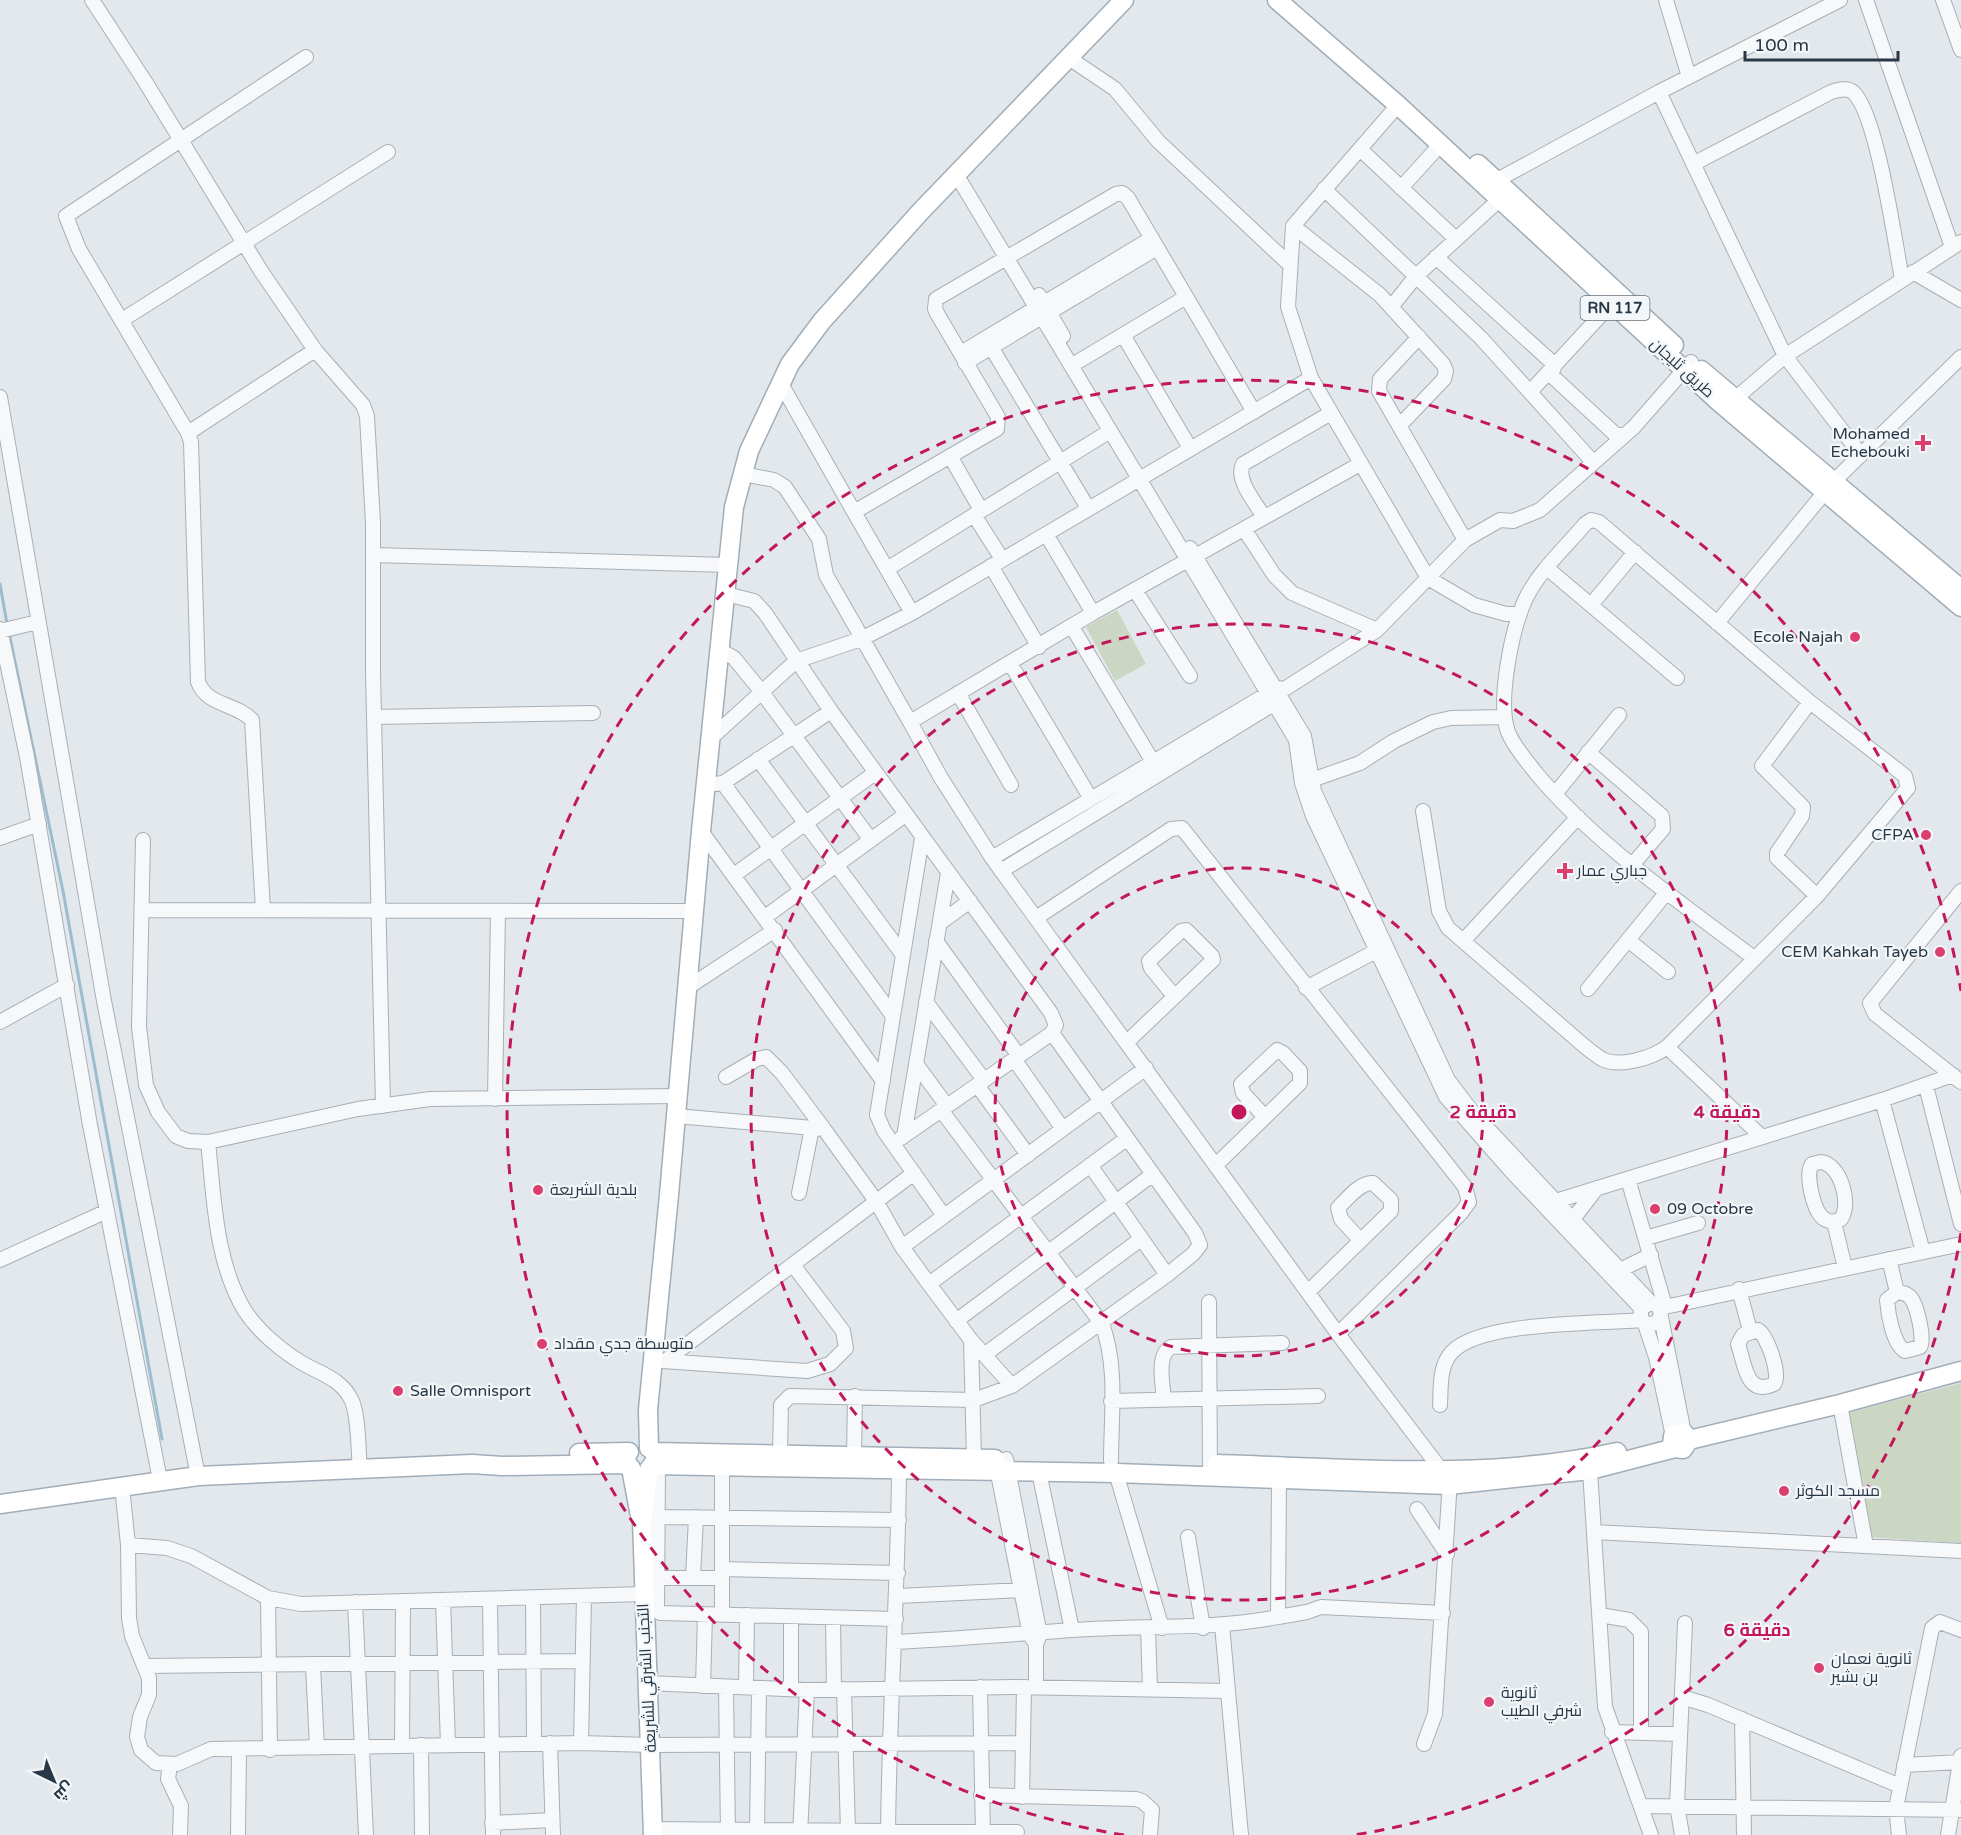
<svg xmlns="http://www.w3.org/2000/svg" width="1961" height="1835" font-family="'Varela Round',Cairo,sans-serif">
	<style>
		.green { fill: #cbd7c3 }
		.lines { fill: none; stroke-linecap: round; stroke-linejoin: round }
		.stream { stroke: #9cbccf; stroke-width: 3 }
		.minor-casing { stroke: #a7b0b7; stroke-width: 16 }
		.major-casing { stroke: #a1aeb9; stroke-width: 21 }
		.minor { stroke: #f6f8fa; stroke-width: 14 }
		.major { stroke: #fff; stroke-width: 18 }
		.ring { fill: none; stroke: #c2185b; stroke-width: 3; stroke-dasharray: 10 8 }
		.poi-dot { fill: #da3f6d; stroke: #f3f7f9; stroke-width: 2 }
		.labels { text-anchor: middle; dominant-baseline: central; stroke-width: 4.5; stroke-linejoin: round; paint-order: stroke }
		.shield { fill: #f3f7f9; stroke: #66717c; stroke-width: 1.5 }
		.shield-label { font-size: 15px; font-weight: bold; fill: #293846 }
		.street-label { font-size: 16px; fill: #293846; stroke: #f3f7f9 }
		.poi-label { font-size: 16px; fill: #293846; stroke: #f3f7f9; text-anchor: start }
		.centre { fill: #c2185b; stroke: #f3f7f9; stroke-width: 3 }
		.ring-label { font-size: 18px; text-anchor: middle; font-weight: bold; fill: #c2185b; stroke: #f3f7f9; stroke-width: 4.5; stroke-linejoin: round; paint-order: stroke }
	</style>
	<rect width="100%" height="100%" fill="#e3e8ec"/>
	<path class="green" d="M 1117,610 L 1146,664 L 1115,681 L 1086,627 Z
		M 1961,1383 L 1961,1543 L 1867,1537 L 1844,1414 Z"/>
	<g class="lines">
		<path class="stream" d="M 0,584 L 7,624
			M 9,633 L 63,891 L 162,1439"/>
		<g class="minor-casing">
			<path id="minor" d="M 92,0 L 146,83 L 261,271 L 315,350 L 363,405 L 367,416 L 373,523 L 373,673 L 383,1106
				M 1666,0 L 1689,77
				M 1866,0 L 1952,247
				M 1943,0 L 1961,50
				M 1069,58 L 1115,89 L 1158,141 L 1290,265
				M 1659,92 L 1840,0
				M 1398,105 L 1293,226 L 1380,295 L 1443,364 L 1446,371 L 1444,379 L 1400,425
				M 1360,149 L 1456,239
				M 1693,164 L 1831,92 C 1838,90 1847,87 1853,92 C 1877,113 1895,243 1902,279
				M 956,174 L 1296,740 L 1302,783 L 1313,816 L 1446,1097 L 1511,1171 L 1641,1308 L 1641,1320 L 1650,1325 L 1659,1321 L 1661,1312 L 1657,1305 L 1651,1303 L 1641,1308
				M 1490,184 L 1659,92 L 1785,356 L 1861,455
				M 1401,188 L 1440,145
				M 1324,189 L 1481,338 L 1593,462
				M 1293,226 L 1288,307 L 1311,378
				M 1436,257 L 1555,365 L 1551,375 L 1616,435 L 1625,435
				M 1913,272 L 1961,300
				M 1039,295 L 1063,336
				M 1392,306 L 1416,276 L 1499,200
				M 122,320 L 388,152
				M 1123,335 L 1190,448
				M 991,347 L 1088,508
				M 961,353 L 1152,238
				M 1079,361 L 1186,297
				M 965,363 L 1157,248
				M 780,382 L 854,512
				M 1530,392 L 1611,304
				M 0,397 L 104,1001 L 198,1476
				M 1736,398 L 1785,356 L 1961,242
				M 1254,412 L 1128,198 L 1122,193 L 1116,194 L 936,299 L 935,309 L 938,315 L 998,417 L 997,429 L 854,512 L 912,613 L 1311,378 L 1428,578 L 1474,605 L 1506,614 L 1520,614
				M 188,433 L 315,350
				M 950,456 L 981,510
				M 1360,464 L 1093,613 L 910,722 L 941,778 L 992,858 L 1338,1334 L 1442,1471 L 1449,1485 L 1449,1496 L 1435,1714 L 1424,1744
				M 743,474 L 774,480 L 785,487 L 819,539 L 826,575 L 910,722
				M 974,515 L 1002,559
				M 1264,517 C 1256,503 1235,480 1243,464 L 1331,413
				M 1244,529 L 1274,575 L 1292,593 L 1377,630
				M 1046,534 L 1093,613
				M 1465,540 L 1500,520 L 1513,521 L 1540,510 L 1634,427 L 1691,362
				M 1190,548 L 1304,736 L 1314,791 L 1448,1080 L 1474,1114 L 1651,1303
				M 373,555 L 729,565
				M 991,566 L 1039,647
				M 1547,568 L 1677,678
				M 887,569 L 1110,431
				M 1135,590 L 1190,676
				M 726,594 L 754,601 L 765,613 L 831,711 L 1051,1013 L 1056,1025 L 1052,1033 L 1195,1233 L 1200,1245 L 1193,1254 L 1167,1275 L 1012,1386 L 974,1400 L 790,1396 L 781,1405 L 780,1454
				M 1591,605 L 1635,552
				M 1717,623 L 1834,481 L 1961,357
				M 1072,627 L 1153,762
				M 0,629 L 27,757 L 90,1125 L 160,1480
				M 0,631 L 38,622
				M 720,650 L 734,658 L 761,691 L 871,840
				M 1010,663 L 1091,799
				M 958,693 L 1011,785
				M 1810,702 L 1762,766 L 1803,807 L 1802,816 L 1777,853 L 1777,858 L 1817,896
				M 374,717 L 593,713
				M 711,738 L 796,661 L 861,639 L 912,613
				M 1588,752 L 1662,816 L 1663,829 L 1633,864
				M 758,759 L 903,955
				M 1312,780 L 1360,763 L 1394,741 L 1433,722 L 1451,718 L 1504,717
				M 723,783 L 893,1016
				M 714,784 L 723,783 L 831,711
				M 1555,794 L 1619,715
				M 1423,811 L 1439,911 L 1448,928 L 1582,1044 C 1588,1049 1595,1055 1602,1059 C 1619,1068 1652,1058 1667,1047 L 1817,896 L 1908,788 L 1905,776 L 1810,702 L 1599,522 L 1591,520 L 1585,524 C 1566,547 1539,571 1526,598 C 1512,628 1497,701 1508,732 C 1514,747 1526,760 1536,773 C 1594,843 1681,903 1754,958
				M 701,831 L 883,1081
				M 0,838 L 39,824
				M 922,838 L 877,1115 L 884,1131 L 944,1216
				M 143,840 L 139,1027 L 146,1085 L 158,1112 L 176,1136 L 188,1141 L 208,1142 C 214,1197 215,1262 245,1311 C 258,1331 282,1351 302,1363 C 321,1374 342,1379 352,1401 C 359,1418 358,1450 360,1469
				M 992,858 L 1267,694 L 1276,689 L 1286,688 L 1377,630 L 1465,540 L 1379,391 L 1380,379 L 1419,337
				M 1001,871 L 1280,700
				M 734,875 L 875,773
				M 1961,891 L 1870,1003 L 1875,1014 L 1961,1082
				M 142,910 L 694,911
				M 263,910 L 252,720 C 236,703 207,706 198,682 L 191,442 L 188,433 L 79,249 L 66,216 L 306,57
				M 765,917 L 905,815
				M 1036,918 L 1171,829 L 1182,828 L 1465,1187 L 1469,1202 L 1461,1213 L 1338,1334
				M 940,923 L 970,901
				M 1628,940 L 1668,972
				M 936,941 L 1019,1056
				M 1463,941 L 1578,817
				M 687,988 L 775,930
				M 1306,988 L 1378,950
				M 1588,989 L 1667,892
				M 926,1002 L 984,1080
				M 0,1022 L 67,985
				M 1127,1042 L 1213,960 L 1212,956 L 1186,930 L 1181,931 L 1149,961 L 1151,968 L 1174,996
				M 1667,1047 L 1762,1137
				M 1014,1059 L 1063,1129
				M 916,1064 L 947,1106
				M 726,1077 L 757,1059 L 766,1057 L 782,1073 L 824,1129
				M 977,1085 L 1028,1155
				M 1926,1086 L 1961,1224
				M 495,1099 L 498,911
				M 1882,1100 L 1953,1075
				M 941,1110 L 1102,1324 C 1118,1366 1111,1417 1111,1461
				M 676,1116 L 824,1129 L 876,1201 L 902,1247 L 929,1284 L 971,1340 L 1012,1386
				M 904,1136 L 948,873
				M 901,1138 L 1052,1033
				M 208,1142 L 358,1109 L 430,1099 L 677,1096
				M 1821,1162 C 1840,1164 1852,1203 1841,1219 L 1834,1222 C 1828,1221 1824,1220 1821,1216 C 1813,1207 1805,1174 1812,1164 Z
				M 1090,1165 L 1167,1275
				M 1216,1165 L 1300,1083 L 1300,1071 L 1283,1053 L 1277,1050 L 1241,1084 L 1243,1093 L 1265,1117
				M 1628,1179 L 1665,1306
				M 799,1193 L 812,1128
				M 1556,1201 L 1882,1100 L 1923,1252
				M 1573,1219 L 1597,1188
				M 1834,1222 L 1845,1268
				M 1646,1238 L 1698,1223
				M 902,1247 L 1146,1068
				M 1889,1259 L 1897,1292
				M 0,1260 L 107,1211
				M 1620,1270 L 1651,1255
				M 929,1284 L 1126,1139
				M 1739,1289 L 1750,1331
				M 1308,1292 L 1391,1211 L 1391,1200 L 1373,1183 C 1360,1182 1347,1199 1338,1208 L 1341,1219 L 1360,1240
				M 1897,1292 C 1903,1293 1906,1293 1910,1297 C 1917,1304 1925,1340 1920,1347 L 1905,1351 C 1893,1344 1888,1314 1887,1300 Z
				M 1209,1302 L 1210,1476
				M 1660,1308 L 1961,1244
				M 1661,1317 L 1684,1433
				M 956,1321 L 1152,1175
				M 1645,1324 L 1656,1357 L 1673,1436
				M 1758,1330 C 1768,1337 1781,1375 1774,1384 C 1746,1397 1745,1364 1738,1344 L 1743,1335 Z
				M 971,1340 L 974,1458
				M 984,1355 L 1141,1239
				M 662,1361 L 807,1371 L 830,1364 L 846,1348 L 843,1331 L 793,1265
				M 665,1361 L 914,1173
				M 1164,1400 C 1163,1385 1156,1355 1171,1347 L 1282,1343
				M 1111,1401 L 1318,1396
				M 1840,1404 L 1866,1546
				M 1440,1405 C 1441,1387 1439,1366 1452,1352 C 1481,1321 1597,1324 1641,1320
				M 854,1456 L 855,1396
				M 1006,1459 L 1040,1635 L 1036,1644 L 1036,1687
				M 996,1464 L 1030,1635 L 1034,1641
				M 658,1466 L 657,1609 L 660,1613 L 896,1619
				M 1590,1470 L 1605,1707 L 1651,1835
				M 1039,1472 L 1072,1630
				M 1116,1473 L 1162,1628
				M 122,1486 L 128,1545 L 129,1618 L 132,1636 L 149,1678 L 149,1695 L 140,1717 L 137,1737 L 141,1750 L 156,1763 L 177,1764 L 211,1749 L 581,1743 L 650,1745 L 1023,1743 L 1024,1687
				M 1417,1509 L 1447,1554
				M 657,1517 L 899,1520
				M 1594,1532 L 1961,1551
				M 1188,1537 L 1203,1628
				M 128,1545 L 167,1548 L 191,1556 L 268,1598 L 301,1604 L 643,1594
				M 722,1569 L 898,1573
				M 657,1578 L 722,1578
				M 693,1578 L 696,1517
				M 898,1596 L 1022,1590
				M 268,1598 L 270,1750
				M 490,1599 L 493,1835
				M 533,1599 L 534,1743
				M 443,1600 L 448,1745
				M 355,1602 L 366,1835
				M 722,1615 L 722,1467
				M 1600,1615 L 1629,1620 L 1641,1632 L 1641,1733
				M 1278,1617 L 1307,1612 L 1321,1607 L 1443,1613
				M 833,1618 L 834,1690
				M 1222,1625 L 1241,1835
				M 1148,1629 L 1150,1689
				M 895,1642 C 954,1639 1013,1634 1073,1630 C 1142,1625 1210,1630 1278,1617 L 1279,1479
				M 313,1665 L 317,1748
				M 145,1666 L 583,1661
				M 647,1683 L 807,1690 L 1015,1687 L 1228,1691
				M 703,1686 L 705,1615
				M 726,1687 L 728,1835
				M 746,1687 L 747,1615
				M 980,1687 L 983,1835
				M 791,1689 L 791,1617
				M 844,1689 L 848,1832
				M 1682,1697 L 1708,1705 L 1900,1786
				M 1742,1719 L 1744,1835
				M 1612,1732 L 1680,1734
				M 550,1743 L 553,1835
				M 581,1743 L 584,1597
				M 421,1745 L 422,1835
				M 402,1746 L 403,1601
				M 170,1765 L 168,1779 L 181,1806 L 180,1835
				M 1904,1765 L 1961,1762
				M 981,1795 L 1136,1799 L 1142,1801 L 1152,1810 L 1150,1835
				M 1022,1797 L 1023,1743
				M 1641,1806 L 1961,1810
				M 492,1823 L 552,1820
				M 652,1829 L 1017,1832
				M 757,1831 L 759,1688
				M 238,1835 L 239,1749
				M 800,1835 L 807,1690
				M 888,1835 C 889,1713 898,1592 899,1470
				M 1682,1835 L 1677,1805 L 1685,1623
				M 1899,1835 L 1896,1808 L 1932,1628 L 1940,1622 L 1961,1630
				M 1948,1835 L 1961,1756"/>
		</g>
		<g class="major-casing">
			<path id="major" d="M 1277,0 L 1398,105 L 1719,402 L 1961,607
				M 1478,164 L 1674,345
				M 1701,370 L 1961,589
				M 1689,1440 L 1840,1404 L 1961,1371
				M 649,1448 L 648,1410 L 669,1195 L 701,831 L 734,507 L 749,451 L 790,364 L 822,321 L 921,211 L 1124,0
				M 653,1452 L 995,1459
				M 579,1453 L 629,1452
				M 1217,1464 C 1350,1468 1487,1481 1617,1452
				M 652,1465 L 1116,1473 L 1449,1485 L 1590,1470 L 1675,1448 L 1683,1449 L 1689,1440 L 1684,1433 L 1673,1436 L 1672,1444 L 1675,1448
				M 631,1468 L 640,1516
				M 649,1469 L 642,1521 L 653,1835
				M 0,1504 L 198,1476 L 472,1464 L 502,1466 L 628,1464"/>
		</g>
		<use href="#minor" class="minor"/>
		<use href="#major" class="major"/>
	</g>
	<g class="ring">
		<circle cx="1239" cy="1112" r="244"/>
		<circle cx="1239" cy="1112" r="488"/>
		<path d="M1961 1233A732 732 0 0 1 1354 1835M1124 1835A732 732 0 1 1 1961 991"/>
	</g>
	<g class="poi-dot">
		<path d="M1920 434h6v6h6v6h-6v6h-6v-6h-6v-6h6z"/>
		<circle cx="1855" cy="637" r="6"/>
		<circle cx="1926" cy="835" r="6"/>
		<path d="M1562 862h6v6h6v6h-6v6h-6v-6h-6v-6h6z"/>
		<circle cx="1940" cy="952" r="6"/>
		<circle cx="538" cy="1190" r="6"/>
		<circle cx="1655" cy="1209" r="6"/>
		<circle cx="542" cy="1344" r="6"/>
		<circle cx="398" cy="1391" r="6"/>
		<circle cx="1784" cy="1491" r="6"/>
		<circle cx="1819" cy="1668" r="6"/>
		<circle cx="1489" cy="1702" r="6"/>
	</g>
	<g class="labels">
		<rect class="shield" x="1580.5" y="296" width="69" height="24" rx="4.5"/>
		<g class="shield-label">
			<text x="1615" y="308">RN 117</text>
		</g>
		<g class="street-label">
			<text transform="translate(1682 368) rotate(42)">طريق ثليجان</text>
			<text transform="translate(647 1678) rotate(-93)">التجنب الشرقي للشريعة</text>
		</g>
		<g class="poi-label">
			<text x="1910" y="434" text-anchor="end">Mohamed<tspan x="1910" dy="18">Echebouki</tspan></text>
			<text x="1843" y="637" text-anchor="end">Ecole Najah</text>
			<text x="1914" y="835" text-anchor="end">CFPA</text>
			<text x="1577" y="871">جباري عمار</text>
			<text x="1928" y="952" text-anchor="end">CEM Kahkah Tayeb</text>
			<text x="550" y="1190">بلدية الشريعة</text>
			<text x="1667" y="1209">09 Octobre</text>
			<text x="554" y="1344">متوسطة جدي مقداد</text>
			<text x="410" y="1391">Salle Omnisport</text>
			<text x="1796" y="1491">مسجد الكوثر</text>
			<text x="1831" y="1659">ثانوية نعمان<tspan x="1831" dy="18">بن بشير</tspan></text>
			<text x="1501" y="1693">ثانوية<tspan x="1501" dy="18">شرفي الطيب</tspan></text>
		</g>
	</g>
	<circle cx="1239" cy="1112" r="9" class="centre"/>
	<g class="ring-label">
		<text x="1483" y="1118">2 دقيقة</text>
		<text x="1727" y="1118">4 دقيقة</text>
		<text x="1757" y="1636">6 دقيقة</text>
	</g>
	<g transform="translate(54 1781) rotate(137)" stroke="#f3f7f9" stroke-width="4.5" paint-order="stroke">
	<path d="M0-4.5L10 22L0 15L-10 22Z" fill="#293846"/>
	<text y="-9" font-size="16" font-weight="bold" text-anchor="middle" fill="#293846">ش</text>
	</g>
	<path d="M1745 51v9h153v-9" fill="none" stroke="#293846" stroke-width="3"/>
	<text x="1754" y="51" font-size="18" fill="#293846" stroke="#f3f7f9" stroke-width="4.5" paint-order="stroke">100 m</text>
</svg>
